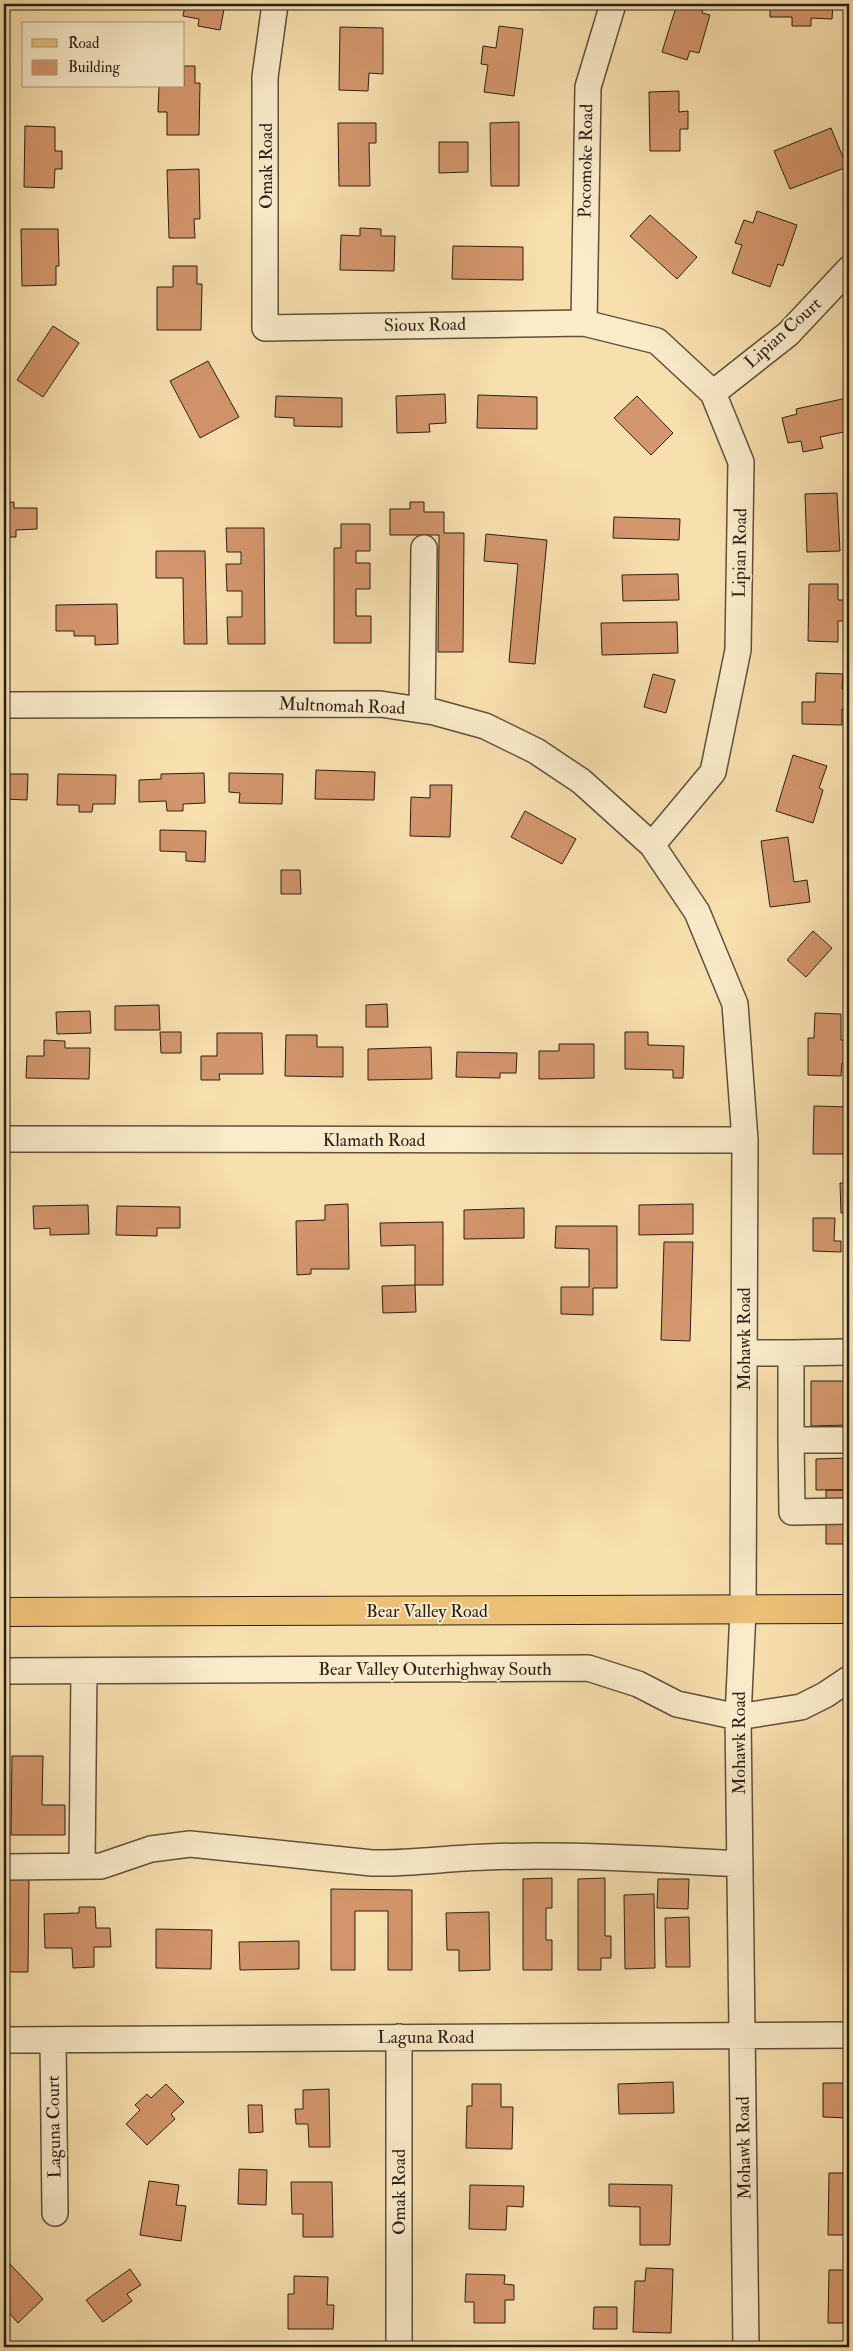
<svg xmlns="http://www.w3.org/2000/svg" width="853" height="2351" font-family="'IM FELL Double Pica',serif">
	<style>
		.building { fill: #d4966c; stroke: #291f17 }
		.lines { fill: none; stroke-linecap: round; stroke-linejoin: round }
		.minor-casing { stroke: #5d4f3d; stroke-width: 28 }
		.major-casing { stroke: #291f17; stroke-width: 30 }
		.minor { stroke: #faebca; stroke-width: 25 }
		.major { stroke: #ecc077; stroke-width: 28 }
		.labels { text-anchor: middle; dominant-baseline: central; stroke-width: 4; stroke-linejoin: round; paint-order: stroke }
		.street-label { font-size: 18px; fill: #291f17; stroke: #faebca }
	</style>
	<rect width="100%" height="100%" fill="#f8e0ae"/>
	<filter id="stains"><feTurbulence type="fractalNoise" baseFrequency=".004" numOctaves="4"/><feColorMatrix values="0 0 0 0 .2 0 0 0 0 .09 0 0 0 0 .02 0 0 0 .5 -.17"/></filter>
	<radialGradient id="worn" r=".72"><stop offset=".6" stop-color="#630" stop-opacity="0"/><stop offset="1" stop-color="#630" stop-opacity=".3"/></radialGradient>
	<path class="building" d="M 178,4 L 225,4 L 220,30 L 198,26 L 199,19 L 183,16 L 185,5 Z
		M 517,4 L 545,4 L 543,10 Z
		M 677,4 L 704,4 L 702,13 L 710,15 L 699,53 L 690,51 L 687,60 L 662,52 Z
		M 770,4 L 833,4 L 832,19 L 811,18 L 811,26 L 792,26 L 792,17 L 770,17 Z
		M 499,26 L 523,29 L 514,96 L 484,92 L 488,65 L 481,64 L 483,46 L 496,48 Z
		M 340,27 L 383,28 L 383,74 L 369,73 L 368,91 L 339,90 Z
		M 184,66 L 195,66 L 195,83 L 200,83 L 199,135 L 167,135 L 167,112 L 158,112 L 159,86 L 184,86 Z
		M 679,91 L 679,112 L 688,111 L 688,129 L 680,129 L 680,151 L 650,151 L 649,92 Z
		M 519,122 L 519,186 L 491,186 L 490,123 Z
		M 338,123 L 376,123 L 376,143 L 369,143 L 370,186 L 339,186 Z
		M 25,126 L 55,127 L 55,151 L 62,151 L 62,169 L 55,169 L 54,188 L 24,187 Z
		M 831,128 L 847,167 L 790,189 L 774,151 Z
		M 439,142 L 468,142 L 468,172 L 439,173 Z
		M 199,169 L 200,219 L 194,219 L 195,238 L 169,238 L 167,170 Z
		M 757,211 L 797,225 L 783,266 L 778,264 L 770,287 L 732,273 L 742,245 L 735,243 L 744,220 L 753,223 Z
		M 650,215 L 697,257 L 677,279 L 630,236 Z
		M 360,228 L 381,229 L 381,236 L 395,236 L 394,271 L 340,270 L 341,235 L 360,236 Z
		M 21,229 L 58,229 L 59,266 L 56,266 L 56,285 L 22,286 Z
		M 453,246 L 523,247 L 523,280 L 452,279 Z
		M 173,266 L 197,266 L 197,284 L 202,284 L 201,330 L 157,330 L 157,287 L 173,287 Z
		M 53,326 L 79,343 L 43,397 L 17,380 Z
		M 208,361 L 239,417 L 200,438 L 170,381 Z
		M 445,394 L 446,423 L 429,424 L 430,432 L 397,433 L 396,396 Z
		M 478,395 L 537,397 L 537,429 L 477,428 Z
		M 276,396 L 342,398 L 342,427 L 294,426 L 294,418 L 275,417 Z
		M 637,396 L 673,433 L 651,455 L 614,418 Z
		M 847,398 L 849,431 L 820,437 L 823,448 L 803,452 L 801,441 L 788,443 L 782,418 L 797,414 L 796,409 Z
		M 837,493 L 840,551 L 807,552 L 805,494 Z
		M 14,502 L 14,508 L 37,508 L 37,529 L 16,530 L 16,537 L 4,537 L 4,503 Z
		M 410,502 L 424,502 L 424,512 L 444,512 L 444,533 L 464,533 L 463,652 L 438,652 L 439,535 L 390,535 L 390,509 L 410,509 Z
		M 614,517 L 680,519 L 679,540 L 613,538 Z
		M 341,524 L 370,524 L 370,551 L 356,551 L 356,563 L 370,563 L 370,589 L 356,589 L 356,616 L 371,616 L 371,643 L 334,643 L 334,548 L 341,548 Z
		M 226,528 L 264,528 L 265,644 L 228,644 L 227,617 L 242,617 L 242,591 L 227,591 L 226,564 L 241,564 L 241,552 L 227,552 Z
		M 486,534 L 547,540 L 535,664 L 509,662 L 518,564 L 484,561 Z
		M 156,551 L 205,551 L 207,644 L 184,644 L 183,578 L 156,578 Z
		M 678,574 L 679,600 L 623,601 L 622,575 Z
		M 809,584 L 838,584 L 838,600 L 846,600 L 845,621 L 838,621 L 838,642 L 808,641 Z
		M 117,604 L 118,644 L 95,645 L 95,636 L 74,636 L 74,631 L 56,631 L 56,605 Z
		M 677,622 L 678,653 L 602,655 L 601,623 Z
		M 816,673 L 843,674 L 842,689 L 849,689 L 849,709 L 842,709 L 842,725 L 802,724 L 802,702 L 815,702 Z
		M 653,674 L 675,680 L 666,713 L 644,707 Z
		M 793,755 L 827,766 L 819,788 L 823,790 L 813,823 L 776,811 Z
		M 316,770 L 375,772 L 374,800 L 315,799 Z
		M 204,773 L 205,803 L 183,804 L 183,811 L 167,811 L 166,801 L 139,802 L 139,780 L 161,779 L 161,774 Z
		M 229,773 L 283,774 L 282,804 L 239,803 L 240,793 L 229,792 Z
		M 4,774 L 28,774 L 27,800 L 4,799 Z
		M 58,774 L 116,775 L 115,804 L 93,804 L 92,812 L 79,812 L 79,805 L 57,805 Z
		M 430,785 L 452,785 L 450,837 L 410,836 L 411,797 L 430,798 Z
		M 525,811 L 576,839 L 562,864 L 511,837 Z
		M 160,830 L 206,831 L 205,862 L 186,861 L 186,852 L 160,851 Z
		M 788,837 L 794,882 L 807,880 L 810,902 L 770,907 L 761,841 Z
		M 281,870 L 300,870 L 301,894 L 281,894 Z
		M 813,931 L 832,948 L 806,977 L 787,960 Z
		M 387,1004 L 388,1027 L 366,1027 L 366,1005 Z
		M 159,1005 L 160,1030 L 115,1030 L 115,1006 Z
		M 90,1011 L 91,1033 L 57,1034 L 56,1012 Z
		M 815,1013 L 841,1014 L 841,1040 L 849,1041 L 848,1063 L 842,1063 L 841,1076 L 808,1075 L 808,1038 L 814,1038 Z
		M 160,1032 L 181,1032 L 181,1053 L 161,1053 Z
		M 625,1032 L 648,1032 L 648,1045 L 684,1046 L 683,1078 L 673,1078 L 673,1070 L 625,1069 Z
		M 217,1033 L 262,1033 L 263,1074 L 219,1074 L 220,1080 L 201,1080 L 201,1056 L 217,1056 Z
		M 286,1035 L 317,1035 L 317,1047 L 343,1047 L 343,1077 L 285,1076 Z
		M 44,1040 L 65,1041 L 65,1048 L 90,1048 L 89,1079 L 26,1078 L 27,1056 L 44,1056 Z
		M 559,1044 L 594,1044 L 594,1078 L 539,1079 L 539,1051 L 559,1051 Z
		M 431,1047 L 432,1079 L 368,1080 L 368,1049 Z
		M 457,1052 L 517,1053 L 516,1073 L 500,1073 L 500,1078 L 456,1077 Z
		M 814,1106 L 849,1107 L 849,1154 L 813,1154 Z
		M 840,1183 L 849,1183 L 849,1213 L 841,1213 Z
		M 348,1204 L 349,1269 L 311,1269 L 311,1274 L 297,1275 L 296,1221 L 325,1220 L 325,1205 Z
		M 693,1204 L 693,1234 L 639,1235 L 639,1205 Z
		M 88,1205 L 89,1234 L 50,1235 L 50,1228 L 34,1229 L 33,1206 Z
		M 117,1206 L 180,1207 L 180,1228 L 157,1228 L 157,1236 L 116,1235 Z
		M 524,1208 L 524,1238 L 464,1239 L 464,1210 Z
		M 813,1218 L 835,1218 L 834,1241 L 841,1241 L 841,1252 L 813,1251 Z
		M 443,1222 L 443,1285 L 415,1285 L 415,1245 L 381,1246 L 380,1223 Z
		M 556,1226 L 617,1226 L 617,1288 L 593,1288 L 593,1315 L 561,1314 L 561,1287 L 589,1287 L 589,1249 L 555,1248 Z
		M 664,1242 L 693,1242 L 690,1341 L 661,1340 Z
		M 415,1285 L 416,1312 L 383,1313 L 382,1286 Z
		M 811,1381 L 849,1381 L 849,1425 L 811,1426 Z
		M 849,1458 L 849,1490 L 816,1490 L 816,1459 Z
		M 826,1490 L 849,1490 L 849,1544 L 826,1544 Z
		M 12,1756 L 43,1756 L 42,1805 L 65,1805 L 65,1835 L 11,1835 Z
		M 4,1878 L 29,1878 L 28,1972 L 4,1972 Z
		M 552,1878 L 552,1908 L 546,1908 L 546,1940 L 552,1940 L 552,1970 L 523,1970 L 523,1879 Z
		M 605,1878 L 605,1936 L 611,1936 L 611,1958 L 601,1958 L 601,1970 L 578,1970 L 578,1879 Z
		M 658,1879 L 689,1879 L 688,1909 L 657,1908 Z
		M 331,1889 L 412,1890 L 412,1970 L 388,1970 L 388,1911 L 355,1911 L 355,1970 L 331,1970 Z
		M 654,1894 L 655,1968 L 625,1969 L 624,1895 Z
		M 79,1907 L 95,1907 L 96,1928 L 110,1928 L 111,1947 L 94,1947 L 94,1967 L 73,1968 L 72,1948 L 45,1948 L 44,1914 L 79,1913 Z
		M 489,1912 L 490,1970 L 459,1971 L 459,1950 L 447,1950 L 446,1913 Z
		M 689,1917 L 690,1967 L 666,1967 L 665,1918 Z
		M 156,1929 L 212,1930 L 211,1969 L 156,1968 Z
		M 299,1941 L 299,1969 L 240,1970 L 239,1942 Z
		M 673,2082 L 674,2113 L 619,2114 L 618,2084 Z
		M 823,2083 L 849,2083 L 849,2118 L 823,2117 Z
		M 166,2084 L 184,2102 L 171,2114 L 175,2119 L 147,2145 L 126,2124 L 140,2110 L 135,2105 L 147,2094 L 151,2098 Z
		M 472,2084 L 501,2084 L 501,2107 L 513,2107 L 512,2149 L 466,2148 L 467,2106 L 472,2106 Z
		M 329,2089 L 330,2147 L 309,2147 L 308,2124 L 296,2124 L 295,2109 L 303,2109 L 303,2090 Z
		M 248,2105 L 262,2105 L 263,2132 L 249,2133 Z
		M 239,2169 L 267,2170 L 266,2205 L 238,2204 Z
		M 829,2173 L 849,2173 L 849,2235 L 828,2235 Z
		M 149,2181 L 179,2185 L 176,2205 L 186,2206 L 181,2241 L 140,2235 Z
		M 291,2182 L 332,2182 L 333,2237 L 303,2237 L 303,2214 L 292,2214 Z
		M 609,2184 L 672,2185 L 670,2245 L 640,2245 L 640,2207 L 609,2206 Z
		M 470,2185 L 524,2186 L 523,2207 L 507,2206 L 506,2230 L 469,2229 Z
		M 9,2263 L 43,2299 L 18,2323 L 4,2307 L 4,2267 Z
		M 646,2268 L 673,2269 L 671,2333 L 633,2332 L 635,2281 L 645,2281 Z
		M 130,2269 L 141,2285 L 127,2294 L 132,2301 L 103,2322 L 86,2300 Z
		M 829,2270 L 849,2270 L 849,2323 L 828,2323 Z
		M 466,2274 L 505,2275 L 504,2284 L 514,2285 L 514,2300 L 505,2300 L 505,2323 L 474,2323 L 474,2302 L 465,2302 Z
		M 294,2276 L 328,2277 L 327,2305 L 334,2305 L 333,2329 L 288,2329 L 288,2294 L 294,2294 Z
		M 594,2307 L 617,2307 L 617,2329 L 593,2329 Z"/>
	<g class="lines">
		<g class="minor-casing">
			<path id="minor" d="M 275,4 L 265,77 L 265,328 L 584,323 L 657,341 L 713,393 L 741,462 L 738,650 L 713,772 L 652,845
				M 584,323 L 588,87 L 613,4
				M 713,393 L 788,334 L 849,269
				M 4,705 L 380,704 L 434,712 L 485,726 L 536,751 L 581,781 L 652,845 L 697,912 L 735,1004 L 745,1140 L 743,1611 L 738,1717 L 746,2347
				M 422,710 L 424,548
				M 4,1139 L 745,1140
				M 744,1353 L 791,1353 L 791,1440 L 849,1440
				M 791,1353 L 849,1352
				M 791,1440 L 792,1512 L 849,1511
				M 4,1671 L 588,1668 L 638,1684 L 677,1704 L 738,1717 L 801,1707 L 825,1695 L 849,1679
				M 82,1866 L 84,1671
				M 4,1867 L 101,1866 L 151,1849 L 190,1844 L 372,1863 C 410,1864 448,1858 486,1857 C 571,1854 655,1859 740,1864
				M 4,2040 L 849,2035
				M 53,2040 L 55,2213
				M 399,2347 L 399,2037"/>
		</g>
		<g class="major-casing">
			<path id="major" d="M 4,1612 L 849,1609"/>
		</g>
		<use href="#minor" class="minor"/>
		<use href="#major" class="major"/>
	</g>
	<g class="labels">
		<g class="street-label">
			<text transform="translate(586 161) rotate(-89)">Pocomoke Road</text>
			<text transform="translate(266 166) rotate(-90)">Omak Road</text>
			<text transform="translate(425 325) rotate(-1)">Sioux Road</text>
			<text transform="translate(783 333) rotate(-42)">Lipian Court</text>
			<text transform="translate(740 553) rotate(-89)">Lipian Road</text>
			<text transform="translate(342 706) rotate(2)">Multnomah Road</text>
			<text x="374" y="1140">Klamath Road</text>
			<text transform="translate(744 1339) rotate(-90)">Mohawk Road</text>
			<text x="427" y="1611">Bear Valley Road</text>
			<text x="435" y="1669">Bear Valley Outerhighway South</text>
			<text transform="translate(739 1743) rotate(-90)">Mohawk Road</text>
			<text x="426" y="2037">Laguna Road</text>
			<text transform="translate(54 2127) rotate(-91)">Laguna Court</text>
			<text transform="translate(744 2148) rotate(-91)">Mohawk Road</text>
			<text transform="translate(399 2192) rotate(-90)">Omak Road</text>
		</g>
	</g>
	<rect width="853" height="2351" fill="none" stroke="#f8e0ae" stroke-width="20"/>
	<rect x="5" y="5" width="843" height="2341" fill="none" stroke="#291f17" stroke-width="2.5"/>
	<rect x="10" y="10" width="833" height="2331" fill="none" stroke="#291f17"/>
	<rect x="22" y="22" width="162" height="65" fill="#faebca" stroke="#a69982"/>
	<rect x="32" y="39" width="25" height="8" fill="#ecc077" stroke="#a69982"/>
	<text x="68" y="48" font-size="15" fill="#291f17">Road</text>
	<rect x="32" y="60" width="25" height="15" fill="#d4966c" stroke="#a69982"/>
	<text x="68" y="72" font-size="15" fill="#291f17">Building</text>
	<rect width="100%" height="100%" filter="url(#stains)"/>
	<rect width="100%" height="100%" fill="url(#worn)"/>
</svg>
